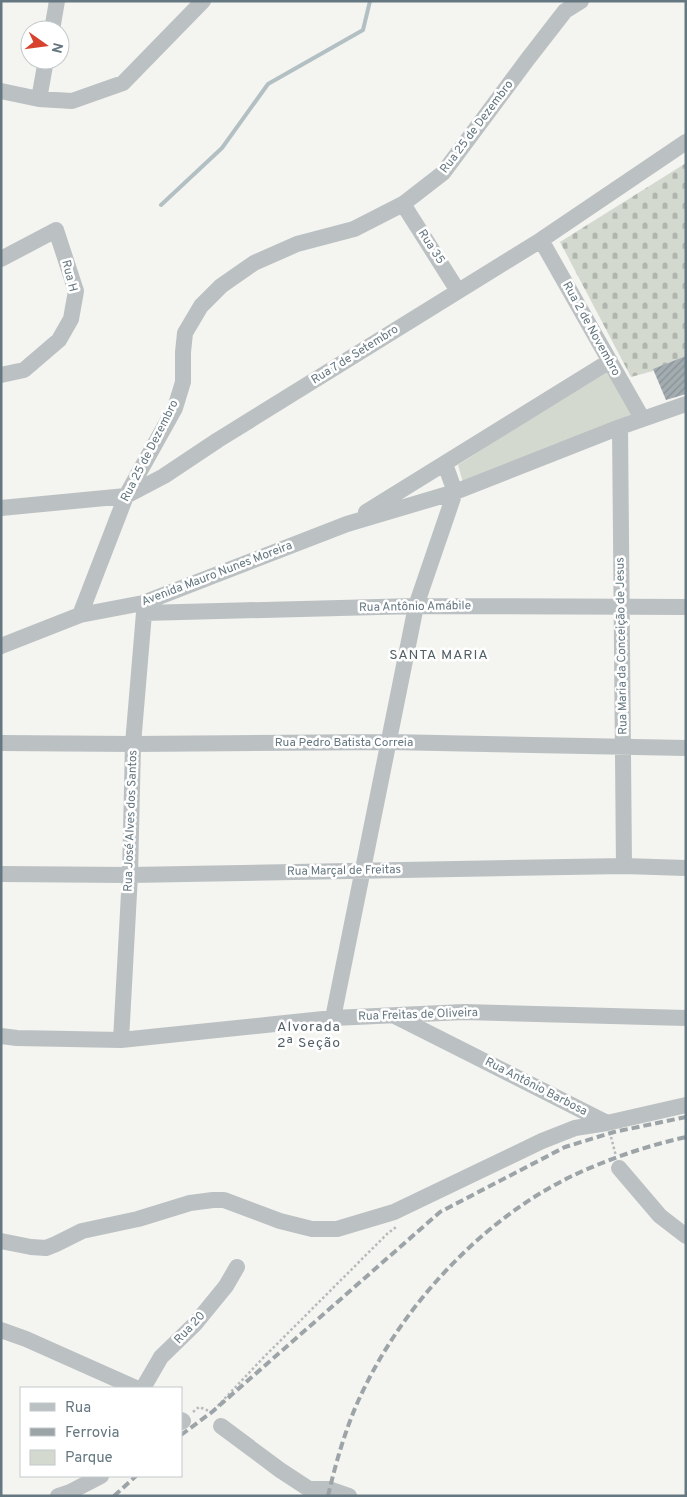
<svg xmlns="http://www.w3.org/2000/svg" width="687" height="1497" font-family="Overpass,sans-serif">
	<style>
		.cemetery { fill: url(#cemetery-stones) }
		.park { fill: #d4d9d0 }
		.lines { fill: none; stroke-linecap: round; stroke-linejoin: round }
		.stream { stroke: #b3c0c3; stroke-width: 4 }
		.building { fill: url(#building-hatch) }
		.path { stroke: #b7babc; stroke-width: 2.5; stroke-dasharray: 2.5 2.5; stroke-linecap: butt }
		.minor { stroke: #bbc0c2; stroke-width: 16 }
		.rail { stroke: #9da4a8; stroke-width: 4; stroke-dasharray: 8 4; stroke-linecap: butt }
		.labels { text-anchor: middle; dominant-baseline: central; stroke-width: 5; stroke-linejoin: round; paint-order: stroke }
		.street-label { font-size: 12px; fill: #657780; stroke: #fff }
		.neighbourhood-label { font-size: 14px; letter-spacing: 1px; fill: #525f65; stroke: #fff }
	</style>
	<defs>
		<pattern id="cemetery-stones" width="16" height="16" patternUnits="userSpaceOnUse" patternTransform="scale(1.25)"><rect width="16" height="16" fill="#d4d9d0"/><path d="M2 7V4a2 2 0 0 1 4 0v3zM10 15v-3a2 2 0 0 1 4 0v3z" fill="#b0b5ae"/></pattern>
		<pattern id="building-hatch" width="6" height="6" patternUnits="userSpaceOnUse" patternTransform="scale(1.25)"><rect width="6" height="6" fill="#a3acb0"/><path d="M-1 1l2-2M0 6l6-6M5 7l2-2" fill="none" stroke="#889194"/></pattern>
	</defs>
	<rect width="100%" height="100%" fill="#f4f4f0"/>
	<path class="cemetery" d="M 686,163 L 686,362 L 631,377 L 560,242 Z"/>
	<path class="park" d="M 609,368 L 636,416 L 463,483 L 458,465 Z"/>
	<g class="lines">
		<path class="stream" d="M 161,205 L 222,148 L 268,84 L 363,30 L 370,1"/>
	</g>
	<path class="building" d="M 686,356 L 686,394 L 666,400 L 653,369 Z"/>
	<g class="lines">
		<path class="path" d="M 611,1137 L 616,1156
			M 193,1412 L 199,1407 L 212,1412 L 263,1358 L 387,1234 L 396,1227"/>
		<path class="minor" d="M 52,30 L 57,1
			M 1,91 L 39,99 L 72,101 L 123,83 L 203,1
			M 39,99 L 46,60
			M 403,204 L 458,291
			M 541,240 L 642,418
			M 1,259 L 56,230 L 76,291 L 71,319 L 59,340 L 24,370 L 1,375
			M 620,427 L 624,866
			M 1,508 L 126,496 L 164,476 L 218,440 L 541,240 L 686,142
			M 366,512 L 610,361
			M 144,613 L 416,606 L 686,607
			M 80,615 L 126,496 L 175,408 L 183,382 L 183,352 L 185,333 L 201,306 L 221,286 L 254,263 L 297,244 L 354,229 L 403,204 L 443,173 L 527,60 L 565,11 L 581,1
			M 1,646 L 80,615 L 143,603 L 347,524 L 455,492 L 620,427 L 686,404
			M 1,743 L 133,744 L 389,742 L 686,748
			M 1,874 L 130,875 L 624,866 L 686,868
			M 395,1016 L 607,1123
			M 333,1018 L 416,606 L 455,492 L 445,464
			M 1,1036 L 17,1038 L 121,1040 L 333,1018 L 464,1012 L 686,1018
			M 121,1040 L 130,875 L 133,744 L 144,613 L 143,603
			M 619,1168 L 660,1216 L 686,1236
			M 1,1241 L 31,1247 L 46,1248 L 56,1244 L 82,1231 L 138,1219 L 190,1203 L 213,1200 L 224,1200 L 280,1221 L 312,1229 L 337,1229 L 394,1212 L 542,1141 L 575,1128 L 607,1123 L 686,1105
			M 1,1330 L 26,1339 L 136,1388
			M 143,1388 L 161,1357 L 195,1324 L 226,1286 L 237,1267
			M 181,1420 L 183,1421 L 181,1422
			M 221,1426 L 280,1470 L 309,1489 L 329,1489 L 349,1496
			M 58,1496 L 70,1492 L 101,1476"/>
		<path class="rail" d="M 181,1435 L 212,1412 L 440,1212 L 565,1147 L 614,1132 L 686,1117
			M 114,1496 L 136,1476
			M 328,1496 C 335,1466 344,1434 356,1406 C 397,1311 479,1221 572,1176 C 608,1159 646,1146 686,1137"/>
	</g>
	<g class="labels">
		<g class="street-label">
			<text transform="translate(477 127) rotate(-53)">Rua 25 de Dezembro</text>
			<text transform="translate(431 247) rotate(57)">Rua 35</text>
			<text transform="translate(69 276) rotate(76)">Rua H</text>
			<text transform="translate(591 329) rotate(61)">Rua 2 de Novembro</text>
			<text transform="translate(355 355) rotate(-32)">Rua 7 de Setembro</text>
			<text transform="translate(150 451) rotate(-63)">Rua 25 de Dezembro</text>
			<text transform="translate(217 574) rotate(-21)">Avenida Mauro Nunes Moreira</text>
			<text transform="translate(415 607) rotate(-1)">Rua Antônio Amábile</text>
			<text transform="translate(622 646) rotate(-91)">Rua Maria da Conceição de Jesus</text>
			<text x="344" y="743">Rua Pedro Batista Correia</text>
			<text transform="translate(131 821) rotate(-88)">Rua José Alves dos Santos</text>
			<text transform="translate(344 871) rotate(-1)">Rua Marçal de Freitas</text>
			<text transform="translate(418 1015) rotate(-2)">Rua Freitas de Oliveira</text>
			<text transform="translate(536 1087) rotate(27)">Rua Antônio Barbosa</text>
			<text transform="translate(190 1328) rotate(-47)">Rua 20</text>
		</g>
		<g class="neighbourhood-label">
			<text x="439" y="655">SANTA MARIA</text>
			<text x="309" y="1027">Alvorada<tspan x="309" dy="16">2ª Seção</tspan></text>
		</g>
	</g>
	<rect width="687" height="1497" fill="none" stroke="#657780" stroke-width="5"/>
	<rect x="20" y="1387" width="162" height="90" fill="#ffffff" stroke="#c1c9cc"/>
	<rect x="30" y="1403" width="25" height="8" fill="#bbc0c2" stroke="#c1c9cc"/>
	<text x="65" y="1412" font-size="15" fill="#657780">Rua</text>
	<rect x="30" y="1428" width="25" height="8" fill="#9da4a8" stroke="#c1c9cc"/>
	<text x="65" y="1437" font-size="15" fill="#657780">Ferrovia</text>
	<rect x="30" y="1450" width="25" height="15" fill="#d4d9d0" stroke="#c1c9cc"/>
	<text x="65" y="1462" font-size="15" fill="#657780">Parque</text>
	<g transform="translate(45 45) rotate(104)"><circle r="24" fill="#ffffff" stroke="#c1c9cc"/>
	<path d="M0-4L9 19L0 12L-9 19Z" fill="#d7422e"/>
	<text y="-8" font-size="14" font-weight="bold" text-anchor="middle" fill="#657780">N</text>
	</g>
</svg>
